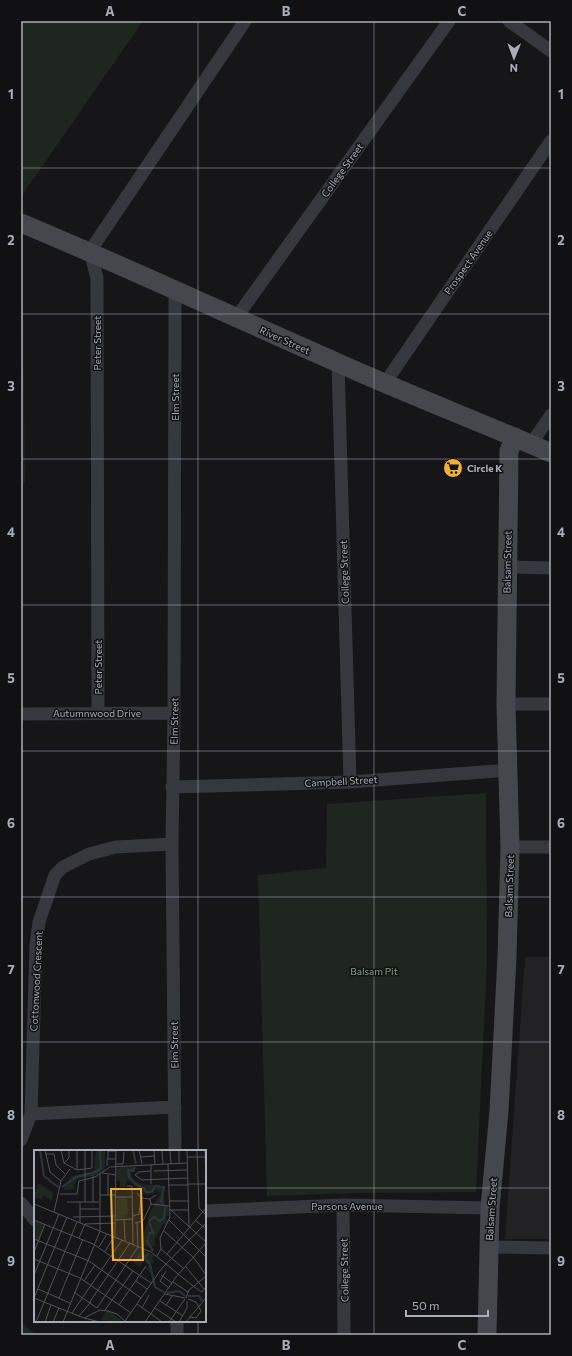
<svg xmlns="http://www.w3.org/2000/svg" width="572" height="1356" font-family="Commissioner,sans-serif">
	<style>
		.built { fill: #222225 }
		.green { fill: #1e261f }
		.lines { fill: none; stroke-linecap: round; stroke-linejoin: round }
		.minor { stroke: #37383d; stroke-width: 13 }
		.secondary { stroke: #45474d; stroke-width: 19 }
		.grid { fill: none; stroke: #a8adb8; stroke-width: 1; stroke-opacity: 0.55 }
		.labels { text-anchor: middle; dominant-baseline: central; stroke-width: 3; stroke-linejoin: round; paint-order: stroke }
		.street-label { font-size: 10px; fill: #a8adb8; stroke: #111113 }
		.poi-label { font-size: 10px; font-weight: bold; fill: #a8adb8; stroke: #111113; text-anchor: start }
		.park-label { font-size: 10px; fill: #7fa381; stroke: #111113 }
		.inset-river { fill: none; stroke: #2c353c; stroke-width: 2 }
		.inset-road { fill: none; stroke: #505258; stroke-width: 1 }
		.view { fill: #f2b134; fill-opacity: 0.15; stroke: #f2b134; stroke-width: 2 }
		.inset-edge { fill: none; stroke: #a8adb8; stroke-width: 2 }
		.neatline { fill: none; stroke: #a8adb8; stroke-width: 1.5 }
		.grid-label { font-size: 13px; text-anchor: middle; font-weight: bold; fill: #a8adb8 }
	</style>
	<rect width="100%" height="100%" fill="#161618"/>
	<path class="built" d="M 525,957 L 551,957 L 551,1239 L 505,1239 Z"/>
	<path class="green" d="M 21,21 L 143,21 L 21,197 Z
		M 21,304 L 23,306 L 25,482 L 21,485 Z
		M 486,793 L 487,960 L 476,1192 L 354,1193 L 267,1196 L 258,875 L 326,868 L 327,804 Z
		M 21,1322 L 36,1335 L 21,1335 Z"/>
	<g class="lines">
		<path class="minor" d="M 509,21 L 551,51
			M 175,291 L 174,713 L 172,844 L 175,1151
			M 236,318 L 449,21
			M 338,363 L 350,782
			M 385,383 L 551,141
			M 531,444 L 551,415
			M 507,567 L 551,568
			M 506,704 L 551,704
			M 98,713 L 97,278 L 90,251 L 245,21
			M 21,714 L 174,713
			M 172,787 L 350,782 L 509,770
			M 510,847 L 551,847
			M 31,1114 L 175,1107
			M 21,1140 L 31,1114 L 36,945 L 39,922 L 55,875 L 63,867 L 89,854 L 116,847 L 172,844
			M 21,1203 L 35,1220
			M 343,1205 L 344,1335
			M 205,1211 L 343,1205 L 490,1208
			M 488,1247 L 551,1248
			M 177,1321 L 177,1335"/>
		<path class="secondary" d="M 21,223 C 127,267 231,316 336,362 C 407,394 480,422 551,453
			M 487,1335 L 490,1208 L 499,1111 L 507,957 L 510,847 L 506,704 L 509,451 L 515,437"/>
	</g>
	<path class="grid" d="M 198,21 L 198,1151M 374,21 L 374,1335M 21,168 L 551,168M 21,314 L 551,314M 21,459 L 551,459M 21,605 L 551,605M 21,751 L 551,751M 21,897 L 551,897M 21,1042 L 551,1042M 21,1188 L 35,1188M 205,1188 L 551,1188M 198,1321 L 198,1335"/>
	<defs>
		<g id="supermarket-disc" transform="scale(1)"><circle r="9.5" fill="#f2b134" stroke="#111113"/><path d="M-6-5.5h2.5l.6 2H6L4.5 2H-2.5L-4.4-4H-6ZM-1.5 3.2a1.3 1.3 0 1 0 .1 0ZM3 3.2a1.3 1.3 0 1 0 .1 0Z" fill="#111"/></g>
	</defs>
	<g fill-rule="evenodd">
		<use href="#supermarket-disc" x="453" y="468"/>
	</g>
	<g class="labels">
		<g class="street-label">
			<text transform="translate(342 170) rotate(-54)">College Street</text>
			<text transform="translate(468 262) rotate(-55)">Prospect Avenue</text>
			<text transform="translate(285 340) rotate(24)">River Street</text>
			<text transform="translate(97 343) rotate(-90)">Peter Street</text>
			<text transform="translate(175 397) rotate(-90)">Elm Street</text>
			<text transform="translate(507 562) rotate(-89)">Balsam Street</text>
			<text transform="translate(344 572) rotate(-92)">College Street</text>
			<text transform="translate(98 667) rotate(-90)">Peter Street</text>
			<text x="97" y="713">Autumnwood Drive</text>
			<text transform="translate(174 721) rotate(-89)">Elm Street</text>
			<text transform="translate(341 781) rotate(-3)">Campbell Street</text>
			<text transform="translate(509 886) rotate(-88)">Balsam Street</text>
			<text transform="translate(36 981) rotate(-87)">Cottonwood Crescent</text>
			<text transform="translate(174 1045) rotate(-91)">Elm Street</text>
			<text x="347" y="1206">Parsons Avenue</text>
			<text transform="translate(491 1209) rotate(-86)">Balsam Street</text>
			<text transform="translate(344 1270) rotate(-91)">College Street</text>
		</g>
		<g class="poi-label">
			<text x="467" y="468">Circle K</text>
		</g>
		<g class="park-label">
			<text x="374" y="971">Balsam Pit</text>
		</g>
	</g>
	<g transform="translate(34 1150)">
		<rect width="172" height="172" fill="#161618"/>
		<path d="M 62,0 L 71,0 L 71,19 L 66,24 L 44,29 L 41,32 L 40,40 L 30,40 L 30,36 L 38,26 L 60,21 ZM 101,16 L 97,24 L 99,29 L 107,34 L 129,36 L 131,56 L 134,56 L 135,64 L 131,68 L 135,71 L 132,75 L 129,74 L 121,88 L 121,96 L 116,98 L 107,94 L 107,85 L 111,80 L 116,62 L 127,43 L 121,40 L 115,45 L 110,44 L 96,31 L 92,31 L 92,37 L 86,37 L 86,31 L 83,31 L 83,18 ZM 4,33 L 19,42 L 18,51 L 10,46 L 8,49 L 0,47 ZM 93,47 L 94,64 L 91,65 L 91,68 L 82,69 L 83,48 ZM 3,71 L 11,74 L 4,91 L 0,89 L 0,74 ZM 108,99 L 121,106 L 118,109 L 122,114 L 116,112 L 116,123 L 112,119 L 115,115 L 110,111 L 106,117 L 99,112 ZM 72,161 L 77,162 L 89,172 L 67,170 Z" fill="#1e261f"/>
		<path class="inset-river" d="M 6,0 L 10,26 L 24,37M 99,0 L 102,14M 101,17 L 99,21 L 94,20 L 95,27 L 102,35 L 110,38 L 112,42 L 118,42 L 121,36 L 130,37 L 127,52 L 129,54M 28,37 L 42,27 L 62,22 L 67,18 L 66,0M 119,101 L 113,91 L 115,83 L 119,83 L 115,71 L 120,67 L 126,71 L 130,68 L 131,57M 115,104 L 110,107 L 116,114 L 121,137 L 130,142M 133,143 L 145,141 L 151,146M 154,146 L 165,146 L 168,151"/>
		<path class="inset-road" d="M 11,0 L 16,22 L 27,31M 27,0 L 30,13 L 43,20 L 58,18 L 58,0M 51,0 L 51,52M 105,0 L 108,14M 120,0 L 121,14M 128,0 L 129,14M 136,0 L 137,14M 145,0 L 145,13M 153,0 L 155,77M 163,0 L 165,58 L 172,65M 171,0 L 172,34M 12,4 L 20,4 L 22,15 L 31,24M 107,7 L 121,6M 153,7 L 171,7M 74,9 L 74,1 L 82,1M 30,13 L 35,8 L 35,0M 0,14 L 0,27M 82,14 L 89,14 L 90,2M 117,14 L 117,34M 73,16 L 73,9 L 82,9M 43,20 L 43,0M 117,21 L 105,22 L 101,25 L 108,30 L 154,28M 120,21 L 153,20M 68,23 L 82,25M 59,25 L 59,52M 74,25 L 74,45M 154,34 L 172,34M 134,35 L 154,35M 93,36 L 98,36 L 99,95M 103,43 L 107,48 L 116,49 L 122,45M 26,44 L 43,44 L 45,31 L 61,27 L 76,17 L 153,13M 66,45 L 82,45M 82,47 L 98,47M 135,51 L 154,51M 33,52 L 65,52M 0,54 L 117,102 L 159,136M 117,54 L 135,56M 46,59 L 65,59M 136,60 L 155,60M 137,60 L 172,92M 20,62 L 27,31 L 36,19M 99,66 L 105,64 L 107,48M 39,67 L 81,66M 90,69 L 91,91M 0,70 L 59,94 L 117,133M 81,70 L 99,69M 135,70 L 172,107M 161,70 L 172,79M 46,73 L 46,52M 101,73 L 109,71 L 117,54 L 116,49M 66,81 L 66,24M 130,81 L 160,108 L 172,125M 81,87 L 82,0M 45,88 L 51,74 L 81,73M 0,89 L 55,111 L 107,148M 65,97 L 73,84M 127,99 L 150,119M 71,101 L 80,87M 0,102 L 11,74M 133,104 L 172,58M 123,106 L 127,99 L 126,88 L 136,67 L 134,14M 0,109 L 46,128 L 97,163M 152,117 L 170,139M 132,121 L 126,131 L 135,138M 0,125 L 25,64M 127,125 L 138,133M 50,131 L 61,115M 102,131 L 113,139M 139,132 L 154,142M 159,136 L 168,142 L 172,137M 4,139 L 36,153M 40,142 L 63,158M 131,144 L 151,148M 0,148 L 33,67M 0,148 L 50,168 L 66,160 L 74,161 L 83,164 L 92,172M 25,148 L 49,89M 152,148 L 155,140 L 172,126M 154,149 L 162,152 L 167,161 L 162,168 L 155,167M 126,151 L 149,166M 55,153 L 96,93M 103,154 L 128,172M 85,155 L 112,116M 132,155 L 139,145M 63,158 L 104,97 L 103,73M 108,158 L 115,145M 121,158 L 142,172M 71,160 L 99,121M 38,163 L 88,90M 45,166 L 57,152M 50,168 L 66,172M 91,171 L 128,118 L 172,73M 2,172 L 43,72M 11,172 L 17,155M 19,172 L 25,158M 29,172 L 66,81M 111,172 L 142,127 L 172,93M 135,172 L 151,149M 145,172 L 153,158 L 153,151M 152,172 L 172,148"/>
		<path class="view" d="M 77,39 L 107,39 L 109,110 L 79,110 Z"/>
		<rect width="172" height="172" class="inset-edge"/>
	</g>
	<rect width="572" height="1356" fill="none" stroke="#111113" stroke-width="44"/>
	<g transform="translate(514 58) rotate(181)" stroke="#111113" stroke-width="3" paint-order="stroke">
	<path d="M0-3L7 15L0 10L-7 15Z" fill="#a8adb8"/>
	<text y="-6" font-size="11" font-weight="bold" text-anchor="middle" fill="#a8adb8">N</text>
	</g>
	<path d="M406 1310v6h82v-6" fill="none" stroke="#a8adb8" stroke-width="2"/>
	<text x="412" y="1310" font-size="12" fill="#a8adb8" stroke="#111113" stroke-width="3" paint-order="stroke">50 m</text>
	<rect x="22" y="22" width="528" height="1312" class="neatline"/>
	<g class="grid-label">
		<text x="110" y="16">A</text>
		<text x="286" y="16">B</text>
		<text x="462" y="16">C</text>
		<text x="11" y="99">1</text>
		<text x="561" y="99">1</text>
		<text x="11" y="245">2</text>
		<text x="561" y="245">2</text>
		<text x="11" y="391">3</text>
		<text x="561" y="391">3</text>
		<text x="11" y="537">4</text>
		<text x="561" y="537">4</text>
		<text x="11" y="683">5</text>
		<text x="561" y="683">5</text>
		<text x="11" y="828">6</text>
		<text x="561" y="828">6</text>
		<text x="11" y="974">7</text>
		<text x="561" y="974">7</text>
		<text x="11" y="1120">8</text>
		<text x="561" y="1120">8</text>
		<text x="11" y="1266">9</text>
		<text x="561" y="1266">9</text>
		<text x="110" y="1350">A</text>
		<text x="286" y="1350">B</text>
		<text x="462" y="1350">C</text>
	</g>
</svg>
